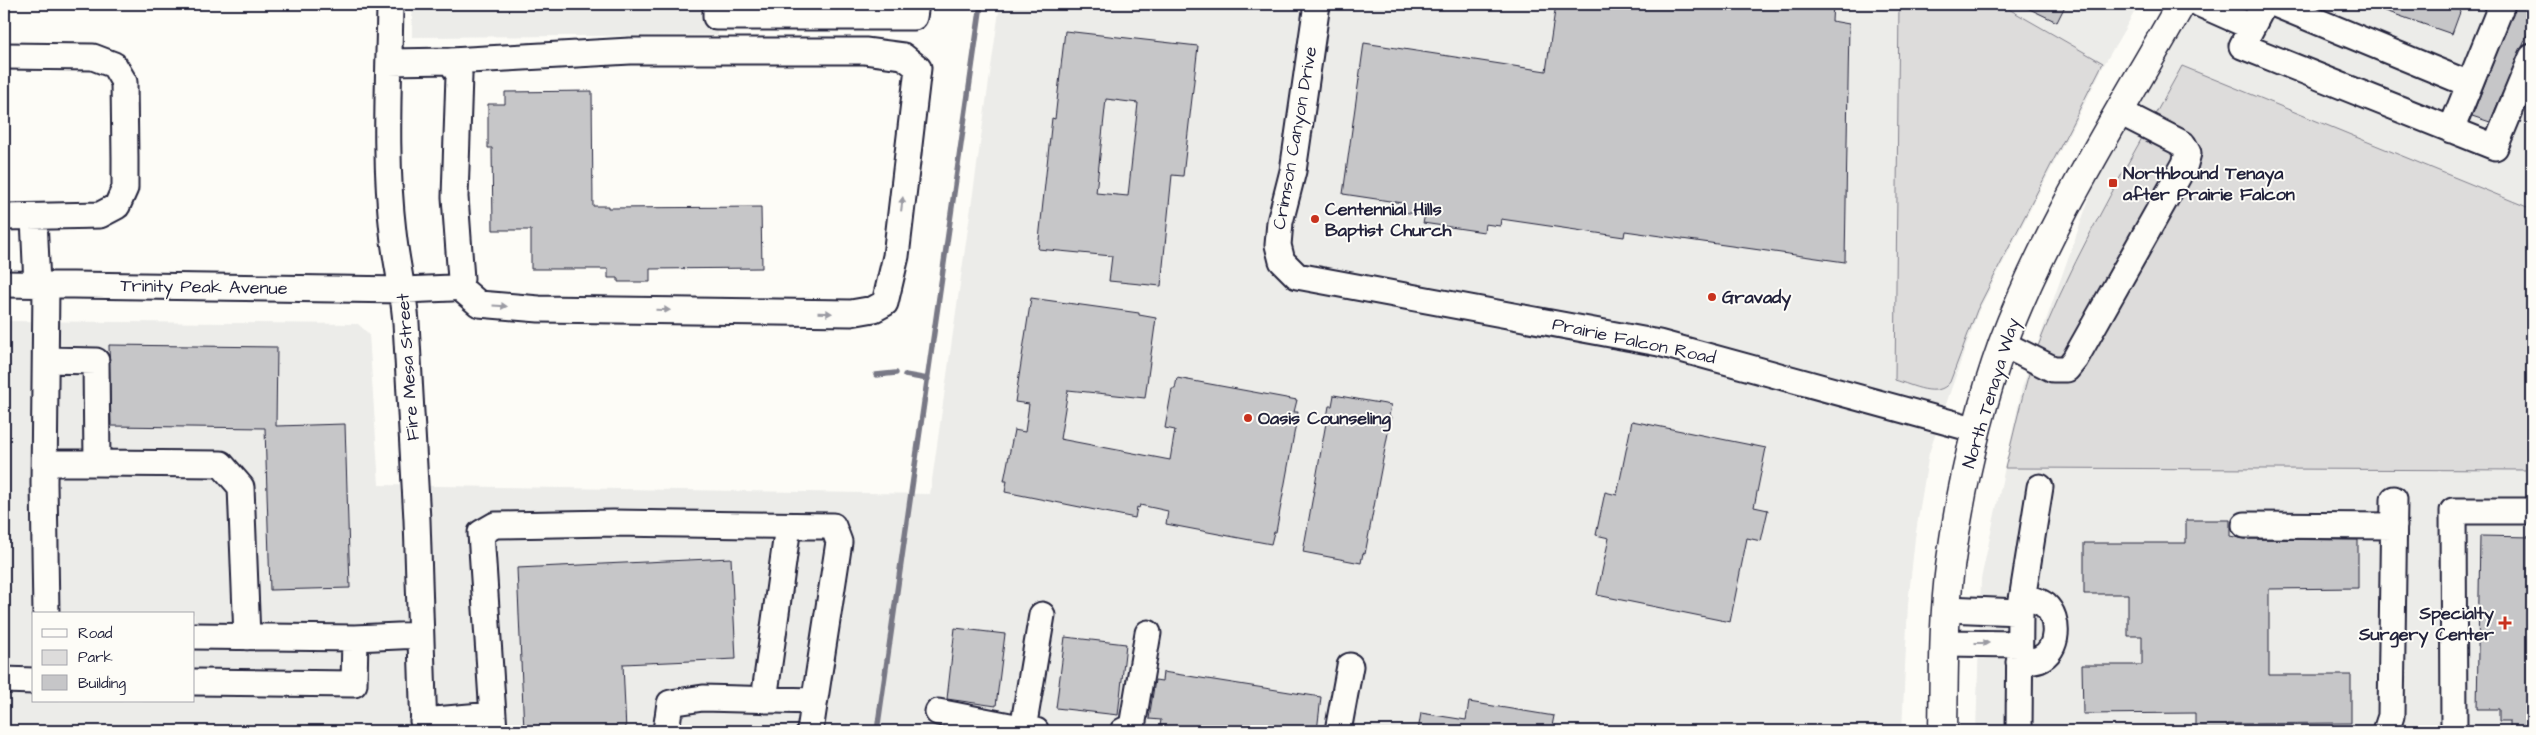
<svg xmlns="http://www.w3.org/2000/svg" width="2536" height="735" font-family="'Architects Daughter',sans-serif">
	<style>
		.built { fill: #ecece9; fill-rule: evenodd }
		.green { fill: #dddcdb; stroke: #807f8b }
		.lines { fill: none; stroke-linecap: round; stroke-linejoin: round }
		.stream { stroke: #787885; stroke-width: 5.5 }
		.building { fill: #c6c6c8; stroke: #22223b; fill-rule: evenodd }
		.minor-casing { stroke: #22223b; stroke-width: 29 }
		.major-casing { stroke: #22223b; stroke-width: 31 }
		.minor { stroke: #fdfcf7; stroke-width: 25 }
		.major { stroke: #fdfcf7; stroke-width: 28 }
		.oneway { fill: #9a9aa2 }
		.poi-dot { fill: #c8321e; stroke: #fdfcf7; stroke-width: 2 }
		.labels { text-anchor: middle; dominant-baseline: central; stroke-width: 4; stroke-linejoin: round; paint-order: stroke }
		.street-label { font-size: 18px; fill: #22223b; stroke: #fdfcf7 }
		.poi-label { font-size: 18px; font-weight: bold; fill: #22223b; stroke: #fdfcf7; text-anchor: start }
	</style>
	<rect width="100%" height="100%" fill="#fdfcf7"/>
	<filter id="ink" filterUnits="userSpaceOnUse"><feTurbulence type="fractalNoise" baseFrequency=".02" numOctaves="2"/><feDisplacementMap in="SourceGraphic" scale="10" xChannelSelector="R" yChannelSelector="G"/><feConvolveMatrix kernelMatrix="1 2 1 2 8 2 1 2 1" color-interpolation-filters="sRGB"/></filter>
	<g filter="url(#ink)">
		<path class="built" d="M 412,4 L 716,4 L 718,35 L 412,37 Z
			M 1000,4 L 2139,4 L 2105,63 L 1978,312 L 1929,453 L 1915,538 L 1908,604 L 1902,731 L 4,731 L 4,321 L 358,324 L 369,334 L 379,485 L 930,494 ZM 34,614 L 194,614 L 194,701 L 34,701 Z
			M 2181,4 L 2532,4 L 2532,731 L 1976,731 L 1981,579 L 2022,388 L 2120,112 Z"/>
		<path class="green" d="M 1899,4 L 2000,4 L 2103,63 L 1977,310 L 1950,382 C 1938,399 1912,385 1895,380 Z
			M 2182,66 L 2532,209 L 2532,470 L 2005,468 C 2017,422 2026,372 2045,329 C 2083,238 2135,152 2182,66 Z"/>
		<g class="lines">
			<path class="stream" d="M 876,375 L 896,373
				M 905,375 L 928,379
				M 877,731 L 981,4"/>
		</g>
		<path class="building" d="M 1556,4 L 1714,4 L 1747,8 L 1747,4 L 1833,4 L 1832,21 L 1849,24 L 1845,262 L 1625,231 L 1624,237 L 1501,219 L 1500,226 L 1485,224 L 1484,232 L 1423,223 L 1425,215 L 1402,212 L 1403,203 L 1343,194 L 1364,43 L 1546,71 Z
			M 2019,4 L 2066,4 L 2057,22 Z
			M 2372,4 L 2463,4 L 2452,34 L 2371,6 Z
			M 2516,4 L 2532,4 L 2532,24 L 2490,122 L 2472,116 Z
			M 1065,31 L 1198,46 L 1183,176 L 1172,175 L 1161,286 L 1109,281 L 1112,256 L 1038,249 L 1052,118 L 1055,119 ZM 1106,99 L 1138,103 L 1128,196 L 1096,193 Z
			M 592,91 L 593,206 L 608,206 L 608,208 L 761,207 L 762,268 L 650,269 L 650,282 L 618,282 L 618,278 L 608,278 L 608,269 L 531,269 L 531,230 L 493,230 L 492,148 L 488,148 L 488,104 L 505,104 L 505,92 Z
			M 1031,298 L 1139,313 L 1139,315 L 1156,318 L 1145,398 L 1068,390 L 1060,439 L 1170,460 L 1175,430 L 1165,428 L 1172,389 L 1175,389 L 1177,378 L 1297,400 L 1294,412 L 1298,412 L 1276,532 L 1274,532 L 1271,544 L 1166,524 L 1168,511 L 1140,505 L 1139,508 L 1137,507 L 1135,518 L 1005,492 L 1007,481 L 1004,481 L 1014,430 L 1025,432 L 1029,404 L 1015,402 Z
			M 109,345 L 277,347 L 276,426 L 345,424 L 350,588 L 270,590 L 265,428 L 111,426 Z
			M 1334,395 L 1391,405 L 1389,416 L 1391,417 L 1365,554 L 1363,553 L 1361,563 L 1303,552 L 1329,406 L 1332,406 Z
			M 1632,421 L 1766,448 L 1754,507 L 1768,510 L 1761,541 L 1747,538 L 1730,622 L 1597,595 L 1609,538 L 1596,535 L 1605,492 L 1617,495 Z
			M 2186,520 L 2230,520 L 2230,536 L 2245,539 L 2358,540 L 2358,588 L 2269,589 L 2269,675 L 2351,675 L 2351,723 L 2228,724 L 2228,731 L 2195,731 L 2195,713 L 2083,714 L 2082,665 L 2142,665 L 2142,636 L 2128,636 L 2128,594 L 2084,594 L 2084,543 L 2186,543 Z
			M 2480,536 L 2532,537 L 2532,731 L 2510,731 L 2510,721 L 2499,721 L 2499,709 L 2477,709 Z
			M 731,558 L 736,659 L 623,664 L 626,731 L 524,731 L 517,568 Z
			M 955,628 L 1005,634 L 996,706 L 947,699 Z
			M 1065,637 L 1126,644 L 1118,715 L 1056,708 Z
			M 1163,672 L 1321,697 L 1317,731 L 1159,731 L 1161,720 L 1149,719 L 1155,680 L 1162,681 Z
			M 1469,702 L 1554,716 L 1551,731 L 1418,731 L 1421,713 L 1466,720 Z"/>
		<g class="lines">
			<g class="minor-casing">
				<path id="minor" d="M 390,4 C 389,80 384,157 393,232 C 396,263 404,292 406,323 L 417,520 L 424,731
					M 716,4 L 716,17 L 914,17 L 916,4
					M 1317,4 L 1293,171 L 1280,222 L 1278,245 L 1282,261 L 1297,276 L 1659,343 L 1977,430
					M 2200,4 L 2252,27
					M 2264,4 L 2242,46 L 2495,147 L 2532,57
					M 2275,4 L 2469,84
					M 4,56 L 93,57 L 114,65 L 124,82 L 125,158 L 125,188 L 117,206 L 100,215 L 4,217
					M 451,61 L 630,51 L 865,51 L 903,56 L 918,68 L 896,256 L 885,303 L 874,309 L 851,313 L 539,309 L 479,304 L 458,286
					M 2451,130 L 2502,4
					M 34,218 L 37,285
					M 4,284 L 404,290 L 452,288 L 458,286 L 461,279 L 455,197 L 459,75 L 451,61 L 389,62
					M 2003,344 L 2053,369 L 2067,369 L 2075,359 L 2185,164 L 2188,153 L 2183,144 L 2120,112
					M 46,360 L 96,361 L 97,463 L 221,464 L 241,487 L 247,637
					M 45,463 L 97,463
					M 2245,525 L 2394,526
					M 1946,609 L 2020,612
					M 46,614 L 44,483 L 46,285
					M 194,636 L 355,638
					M 1945,643 L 2019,644
					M 2019,662 C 2026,661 2033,661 2039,659 C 2059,651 2060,618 2045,605 C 2038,600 2031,599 2023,597
					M 4,680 L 34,681
					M 194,682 L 354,684 L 355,638 L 420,635
					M 764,700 L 788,526
					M 938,712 L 1036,731
					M 423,721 L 493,715
					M 1023,729 L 1042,615
					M 494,731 L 481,533 L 495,525 L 613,523 L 833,526 L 839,542 L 810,731
					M 666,731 L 670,703 L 703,698 L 814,701
					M 1123,731 L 1132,727 L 1148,633
					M 1338,731 L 1350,666
					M 2019,731 L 2020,612 L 2040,487
					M 2386,731 L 2391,716 L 2394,499
					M 2454,731 L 2453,511 L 2532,511"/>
			</g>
			<g class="major-casing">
				<path id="major" d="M 1943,731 C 1944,677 1943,621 1950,567 C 1960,492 1977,415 2003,343 C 2048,224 2119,114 2181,4"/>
			</g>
			<use href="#minor" class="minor"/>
			<use href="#major" class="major"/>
		</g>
		<defs><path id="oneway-solid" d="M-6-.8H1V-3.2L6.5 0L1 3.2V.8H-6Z" transform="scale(1.25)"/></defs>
		<g class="oneway">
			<use href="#oneway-solid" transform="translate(902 204) rotate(-83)"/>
			<use href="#oneway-solid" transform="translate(500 306) rotate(4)"/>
			<use href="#oneway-solid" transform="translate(663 310) rotate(1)"/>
			<use href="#oneway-solid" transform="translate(825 313) rotate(1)"/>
			<use href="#oneway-solid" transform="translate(1982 643)"/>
		</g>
	</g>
	<g class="poi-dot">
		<rect x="2108" y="178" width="10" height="10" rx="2.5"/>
		<circle cx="1315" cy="219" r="5"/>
		<circle cx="1712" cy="297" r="5"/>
		<circle cx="1248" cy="418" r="5"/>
		<path d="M2502.5 615.5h5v5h5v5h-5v5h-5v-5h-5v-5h5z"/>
	</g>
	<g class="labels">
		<g class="street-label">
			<text transform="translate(1295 138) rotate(-80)">Crimson Canyon Drive</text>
			<text transform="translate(204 287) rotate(1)">Trinity Peak Avenue</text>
			<text transform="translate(1634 341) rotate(12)">Prairie Falcon Road</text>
			<text transform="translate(408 367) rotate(-94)">Fire Mesa Street</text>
			<text transform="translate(1991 393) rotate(-73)">North Tenaya Way</text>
		</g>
		<g class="poi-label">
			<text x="2123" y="173">Northbound Tenaya<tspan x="2123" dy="21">after Prairie Falcon</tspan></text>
			<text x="1325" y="209">Centennial Hills<tspan x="1325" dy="21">Baptist Church</tspan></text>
			<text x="1722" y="297">Gravady</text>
			<text x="1258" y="418">Oasis Counseling</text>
			<text x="2494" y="613" text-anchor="end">Specialty<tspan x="2494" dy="21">Surgery Center</tspan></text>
		</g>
	</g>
	<rect width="2536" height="735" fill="none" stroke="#fdfcf7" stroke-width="20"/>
	<rect x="10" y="10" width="2516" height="715" fill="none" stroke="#22223b" stroke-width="2" filter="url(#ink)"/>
	<rect x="32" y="612" width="162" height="90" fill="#fdfcf7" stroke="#a5a5ac"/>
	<rect x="42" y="629" width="25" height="8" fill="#fdfcf7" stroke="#a5a5ac"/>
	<text x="78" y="638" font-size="15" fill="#22223b">Road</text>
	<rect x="42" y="650" width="25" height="15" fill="#dddcdb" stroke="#a5a5ac"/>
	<text x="78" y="662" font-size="15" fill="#22223b">Park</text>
	<rect x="42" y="675" width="25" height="15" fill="#c6c6c8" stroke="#a5a5ac"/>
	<text x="78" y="688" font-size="15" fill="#22223b">Building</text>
</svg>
